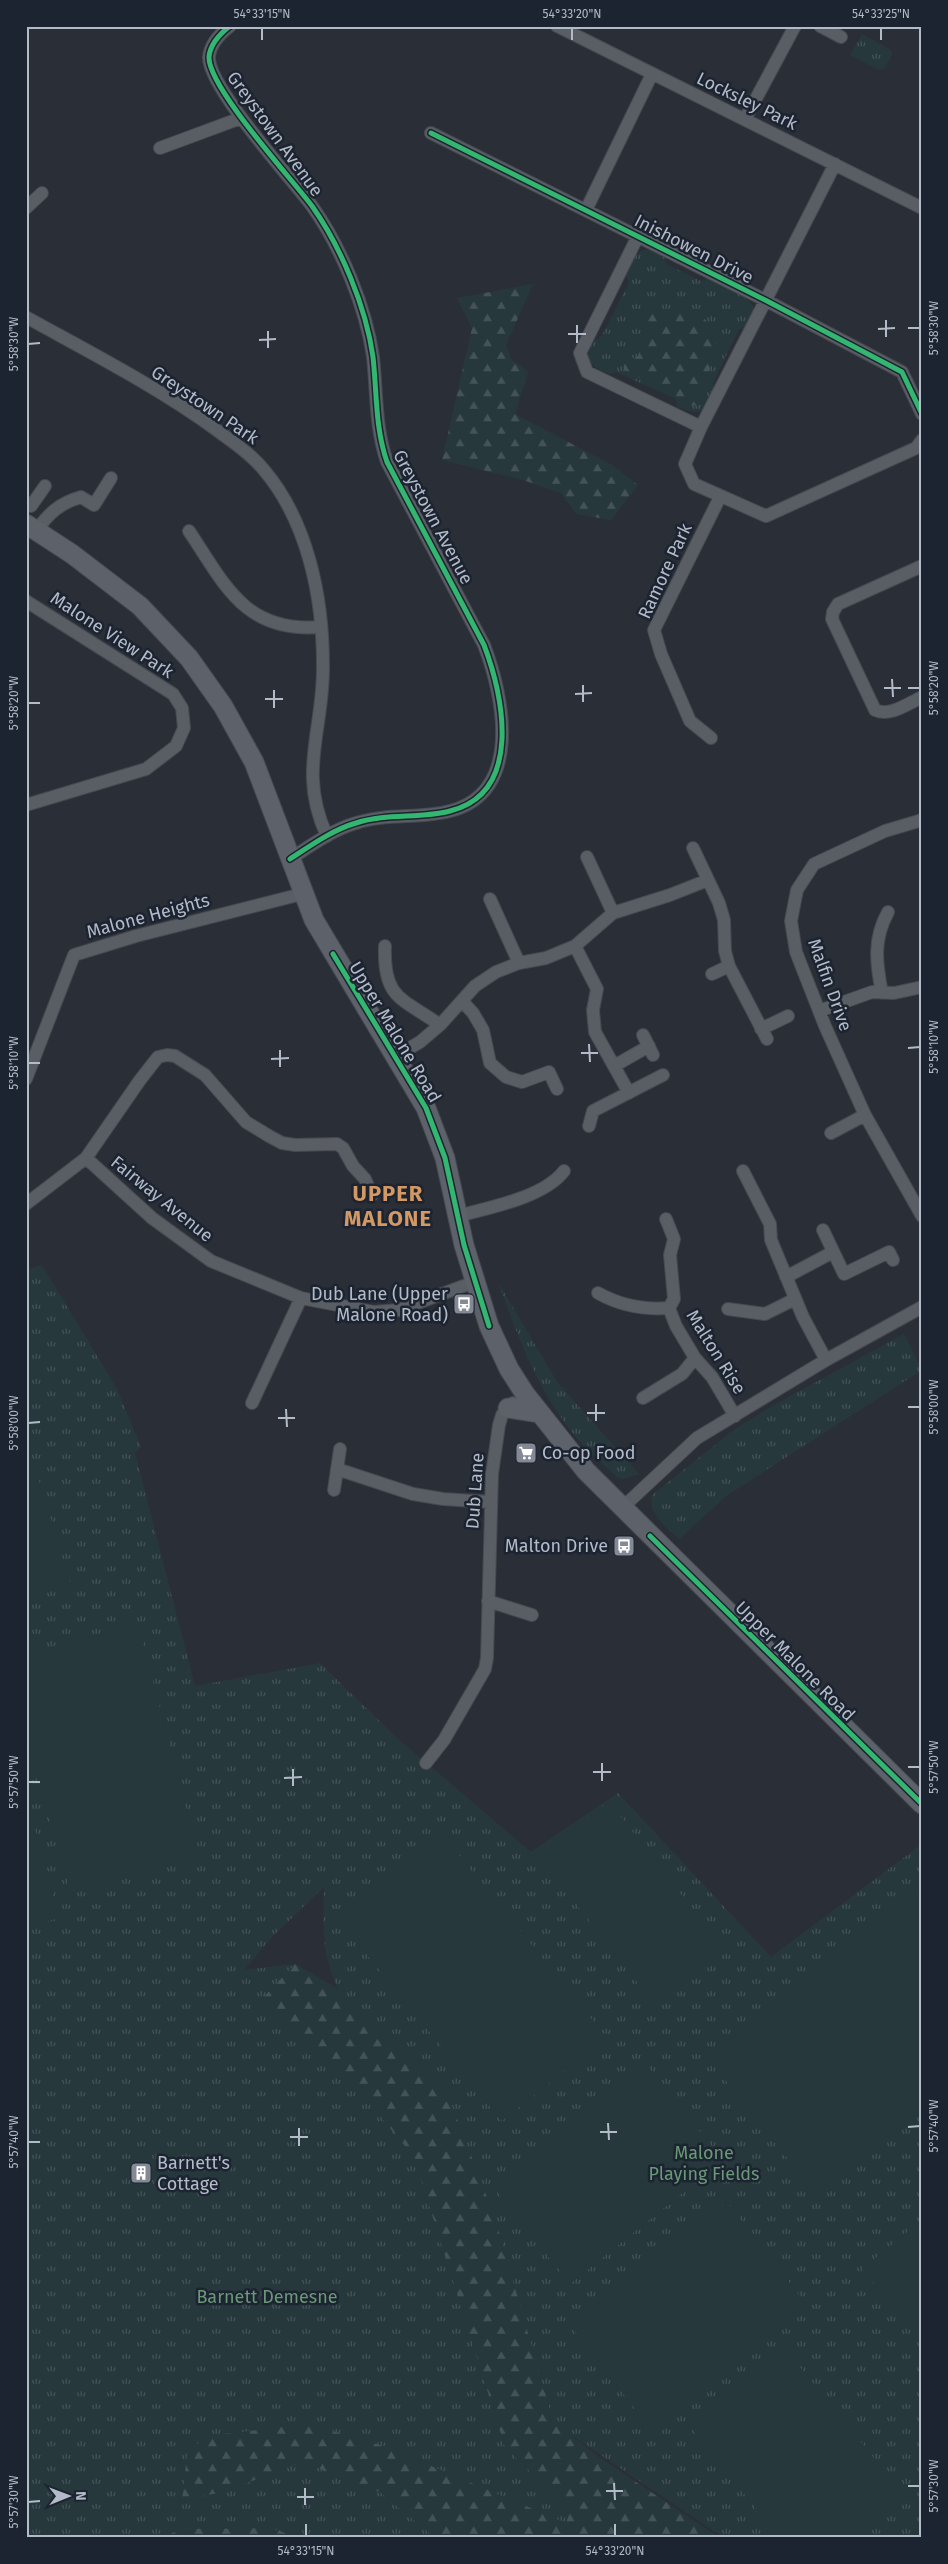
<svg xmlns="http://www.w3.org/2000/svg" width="948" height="2564" font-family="'Fira Sans',sans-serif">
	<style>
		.grass { fill: url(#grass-tufts); fill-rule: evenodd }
		.forest { fill: url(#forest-firs) }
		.pitch { fill: #27383c }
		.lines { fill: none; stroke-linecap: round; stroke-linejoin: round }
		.minor-casing { stroke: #46494f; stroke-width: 14 }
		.secondary-casing { stroke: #46494f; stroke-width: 21 }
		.minor { stroke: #595d64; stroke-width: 12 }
		.secondary { stroke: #5d616a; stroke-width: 19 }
		.cycleway-casing { stroke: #1c2431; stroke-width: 8 }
		.cycleway { stroke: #33b770; stroke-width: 5 }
		.ticks { fill: none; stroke: #b3bac8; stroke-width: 2 }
		.labels { text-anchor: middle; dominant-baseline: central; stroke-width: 5; stroke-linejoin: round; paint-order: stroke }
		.street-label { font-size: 18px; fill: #b3bac8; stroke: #1c2431 }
		.poi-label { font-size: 18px; fill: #b3bac8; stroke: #1c2431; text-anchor: end }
		.park-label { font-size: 18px; fill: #6a9977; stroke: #1c2431 }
		.district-label { font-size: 22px; font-weight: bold; letter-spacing: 1px; fill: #d39863; stroke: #1c2431 }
		.neatline { fill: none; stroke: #b3bac8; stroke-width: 2 }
		.ticks-label { font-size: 12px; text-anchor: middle; fill: #b3bac8 }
	</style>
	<defs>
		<pattern id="grass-tufts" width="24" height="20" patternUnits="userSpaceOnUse" patternTransform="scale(1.25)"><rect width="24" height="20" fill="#27383c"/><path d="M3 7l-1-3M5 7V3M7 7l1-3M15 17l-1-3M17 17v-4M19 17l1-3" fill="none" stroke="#445357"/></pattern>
		<pattern id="forest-firs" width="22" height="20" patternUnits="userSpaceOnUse" patternTransform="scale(1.25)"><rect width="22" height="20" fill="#27383c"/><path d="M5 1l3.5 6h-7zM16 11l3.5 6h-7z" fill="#445357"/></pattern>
	</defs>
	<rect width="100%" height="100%" fill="#2a2e36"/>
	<path class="grass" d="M 862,34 L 891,50 L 892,55 L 884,69 L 879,70 L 850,55 Z
		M 643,250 L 650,250 L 665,258 L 666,264 L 701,281 L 707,279 C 720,285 757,297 753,313 C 751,318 748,323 745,328 L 739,329 L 713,383 L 715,389 C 704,411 703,417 678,407 L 676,399 L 616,372 L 610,374 C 590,366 582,361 594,340 L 601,337 L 629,282 L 626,275 L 636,255 Z
		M 26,1265 L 29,1269 L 42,1265 L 117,1389 L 141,1447 L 135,1453 L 195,1686 L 320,1663 L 397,1738 L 531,1852 L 618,1793 L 771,1957 L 922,1844 L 922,2538 L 724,2538 L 568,2433 L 600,2458 L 720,2538 L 26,2538 ZM 324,1887 C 323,1927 321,1952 338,1989 L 295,1964 L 244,1970 L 272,1937 Z
		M 498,1282 L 557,1382 L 639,1474 L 623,1479 L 617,1477 C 602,1462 583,1448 571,1431 C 535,1384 518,1337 498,1282 Z
		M 904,1334 L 922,1370 L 726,1496 L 679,1539 C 666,1526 648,1515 652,1495 L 735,1429 L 774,1405 Z"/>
	<path class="forest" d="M 533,284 L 506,345 L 511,359 L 528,372 L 515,414 L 612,465 L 638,485 L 611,520 L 576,514 L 561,493 L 523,480 L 442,460 L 472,328 L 457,298 Z
		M 675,310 C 682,311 695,311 701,316 C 732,339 703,377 698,406 L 685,404 L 680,398 L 624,370 L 623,361 L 638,356 L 644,336 L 646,315 Z
		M 295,1964 L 339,1990 L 445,2087 L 495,2218 L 554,2424 L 600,2458 L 720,2538 L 435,2538 L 380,2492 L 302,2462 L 223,2492 L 182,2500 L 187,2454 L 206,2436 L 309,2424 L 386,2447 L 566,2523 L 570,2511 L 505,2447 L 414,2157 L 352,2082 L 259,2002 Z
		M 271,2528 L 299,2538 L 161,2538 L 182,2529 Z"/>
	<path class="pitch" d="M 26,1438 L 71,1585 L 26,1599 Z
		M 138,1624 L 199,1857 L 71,1894 L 26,1735 L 26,1655 Z
		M 26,1795 L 59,1918 L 26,1927 Z
		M 609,1801 L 723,1949 L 653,2003 L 539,1856 Z
		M 441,1833 L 606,2037 L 502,2121 L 337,1918 Z
		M 922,1889 L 922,2109 L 815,2193 L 708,2058 Z
		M 648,2067 L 723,2160 L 570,2284 L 496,2190 Z
		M 727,2202 L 805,2303 L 648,2426 L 570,2325 Z
		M 922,2220 L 922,2343 L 862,2269 Z
		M 787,2351 L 908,2500 L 862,2538 L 780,2538 L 692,2429 Z"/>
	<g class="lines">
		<g class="minor-casing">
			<path id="minor" d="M 230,26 C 221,33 210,44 209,57 C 208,87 291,178 312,206 C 341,247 366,307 373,357 C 377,393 375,427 387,462 L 484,645 C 504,697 523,793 450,811 C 420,819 387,813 356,823 C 332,830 310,846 290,859
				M 557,26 L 922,208
				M 820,26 L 841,37
				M 745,119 L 795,26
				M 431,133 L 767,301 L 902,372 L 922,414
				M 160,148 L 241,118
				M 26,208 L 42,193
				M 586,210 L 652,74
				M 638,236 L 580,353 L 587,372 L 701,427 L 835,164
				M 26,317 C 91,353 158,387 218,431 C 234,443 251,454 264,470 C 308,522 323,598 323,665 C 324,730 297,772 327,836
				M 701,427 L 685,464 L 694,484 L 766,516 L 916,448 L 922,440
				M 26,503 L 31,506 L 45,486
				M 36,531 C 49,513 60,503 81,497 L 94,505 L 111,478
				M 189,531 C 225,585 245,633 320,627
				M 922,566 L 838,604 L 833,612 L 832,619 L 875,710 C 890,717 907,704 922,697
				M 26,601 L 173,694 L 182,708 L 184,728 L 176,746 L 146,769 L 26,805
				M 711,738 L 690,721 L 661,654 L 654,630 L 720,497
				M 922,820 L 885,831 L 814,864 L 797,890 L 791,921 L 796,952 L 825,1026 L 865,1115 L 922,1216
				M 693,848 L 719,903 L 724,920 L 725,951 L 729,966 L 767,1039
				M 587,857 L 613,913
				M 490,899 L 519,963
				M 385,946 C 383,999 402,998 440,1025
				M 575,946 L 597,989 L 593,1010 L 595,1032 L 629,1093
				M 712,974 L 729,966
				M 882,993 C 876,963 873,939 888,912
				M 462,1001 L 473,1013 L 483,1030 L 490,1063 L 506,1077 L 522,1082 L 549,1072 L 557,1089
				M 819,1011 L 872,992 L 894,993 L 922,987
				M 761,1029 L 788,1016
				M 643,1035 L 653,1055
				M 396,1056 L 420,1042 L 440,1025 L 475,986 L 496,972 L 519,963 L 546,958 L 575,946 L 613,913 L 670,895 L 708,880
				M 614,1066 L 649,1046
				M 26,1079 L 74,955 L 136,936 L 302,894
				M 589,1126 L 593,1111 L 663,1075
				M 831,1133 L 865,1115
				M 86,1158 L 152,1218 L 211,1261 L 301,1298 L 374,1312 L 399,1310 L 474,1282
				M 743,1171 L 770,1224 L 771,1240 L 803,1317 L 826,1360
				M 26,1204 L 86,1158 L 140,1080 L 158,1057 L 167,1055 L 175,1056 L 205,1075 L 246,1122 L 269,1136 L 282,1143 L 295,1145 L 337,1144 L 343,1148 L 353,1166 L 365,1179 L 372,1195
				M 458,1216 C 490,1207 543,1198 564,1171
				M 666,1219 L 674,1239 L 670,1255 L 674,1299 L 669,1308 L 676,1326 L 695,1358 L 712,1377 L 735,1416
				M 823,1230 L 844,1274 L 889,1252 L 893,1260
				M 786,1277 L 833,1252
				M 598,1293 C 621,1306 643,1310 669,1308
				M 728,1309 L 765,1314 L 795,1299
				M 643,1398 L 682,1374 L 695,1358
				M 252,1403 L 301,1298
				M 337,1469 L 413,1494 L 443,1499 L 490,1502
				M 334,1490 L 340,1449
				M 622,1508 L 697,1438 L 826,1360 L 922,1307
				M 488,1601 L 532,1615
				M 426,1763 L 444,1740 L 485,1669 L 487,1658 L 492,1474 L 499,1425 L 502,1415 L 513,1403"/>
		</g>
		<g class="secondary-casing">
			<path id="secondary" d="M 26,524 L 72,554 L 140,606 L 189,658 L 223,706 L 254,762 L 314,920 L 426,1108 L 445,1158 L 464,1245 L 489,1326 L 509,1369 L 525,1394 L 586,1471 L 922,1804
				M 508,1408 L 539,1413"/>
		</g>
		<use href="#minor" class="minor"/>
		<use href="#secondary" class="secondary"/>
		<g class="cycleway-casing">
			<path id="cycleway" d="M 230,26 C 221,33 210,44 209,57 C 208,87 291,178 312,206 C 341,247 366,307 373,357 C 377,393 375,427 387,462 L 484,645 C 504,697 523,793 450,811 C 420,819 387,813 356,823 C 332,830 310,846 290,859
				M 431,133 L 767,301 L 902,372 L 922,414
				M 333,954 L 426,1108 L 445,1158 L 464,1245 L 489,1326
				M 650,1536 L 922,1804"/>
		</g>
		<use href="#cycleway" class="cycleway"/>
	</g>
	<path class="ticks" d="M 262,28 L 262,40M 572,28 L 572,40M 881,28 L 881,40M 886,320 L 886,337M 577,325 L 577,343M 908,328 L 920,328M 878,329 L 895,328M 268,331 L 268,348M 568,334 L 586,334M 259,340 L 276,339M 28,344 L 40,343M 892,679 L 893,697M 583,685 L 583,702M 884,688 L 901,688M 908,688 L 920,688M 274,690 L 274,708M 575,694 L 592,693M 265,699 L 283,699M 28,703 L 40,703M 589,1044 L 590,1062M 908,1048 L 920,1047M 280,1050 L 280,1067M 581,1053 L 598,1053M 271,1059 L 289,1058M 28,1063 L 40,1063M 596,1404 L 596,1421M 908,1407 L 920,1407M 286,1409 L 287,1427M 587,1413 L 605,1413M 278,1418 L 295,1418M 28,1423 L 40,1422M 602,1763 L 602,1781M 908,1767 L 920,1767M 293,1769 L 293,1786M 593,1772 L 611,1772M 284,1778 L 302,1777M 28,1782 L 40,1782M 608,2123 L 609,2140M 908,2127 L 920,2126M 299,2128 L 299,2146M 600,2132 L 617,2132M 290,2137 L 308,2137M 28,2142 L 40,2142M 614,2483 L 615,2500M 908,2486 L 920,2486M 305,2488 L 305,2505M 606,2491 L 623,2491M 297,2497 L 314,2497M 28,2502 L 40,2501M 306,2524 L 306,2536M 615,2524 L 615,2536"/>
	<defs>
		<g id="bus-square" transform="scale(1.125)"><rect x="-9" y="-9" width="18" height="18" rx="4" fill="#838995" stroke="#1c2431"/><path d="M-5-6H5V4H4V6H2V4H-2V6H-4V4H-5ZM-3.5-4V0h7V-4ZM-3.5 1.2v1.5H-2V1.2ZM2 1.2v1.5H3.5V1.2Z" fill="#fff"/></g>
		<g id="supermarket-square" transform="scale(1.125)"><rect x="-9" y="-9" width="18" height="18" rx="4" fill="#838995" stroke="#1c2431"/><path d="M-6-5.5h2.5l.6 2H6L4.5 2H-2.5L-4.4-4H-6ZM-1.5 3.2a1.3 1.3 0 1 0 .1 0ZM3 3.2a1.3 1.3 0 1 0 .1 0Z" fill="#fff"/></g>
		<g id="building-square" transform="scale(1.125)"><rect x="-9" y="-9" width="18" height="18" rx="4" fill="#838995" stroke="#1c2431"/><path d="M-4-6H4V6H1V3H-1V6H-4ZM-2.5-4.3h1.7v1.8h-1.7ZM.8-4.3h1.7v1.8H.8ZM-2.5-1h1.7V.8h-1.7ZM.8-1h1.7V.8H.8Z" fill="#fff"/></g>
	</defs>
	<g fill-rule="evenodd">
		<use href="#bus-square" x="464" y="1304"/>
		<use href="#supermarket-square" x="526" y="1453"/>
		<use href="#bus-square" x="624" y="1546"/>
		<use href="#building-square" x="141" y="2173"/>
	</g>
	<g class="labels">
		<g class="street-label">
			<text transform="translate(747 101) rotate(26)">Locksley Park</text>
			<text transform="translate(275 134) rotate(54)">Greystown Avenue</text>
			<text transform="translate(694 249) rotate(27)">Inishowen Drive</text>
			<text transform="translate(205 405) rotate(34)">Greystown Park</text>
			<text transform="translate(433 517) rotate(62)">Greystown Avenue</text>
			<text transform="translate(665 571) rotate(-65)">Ramore Park</text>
			<text transform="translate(112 635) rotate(33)">Malone View Park</text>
			<text transform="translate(148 916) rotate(-15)">Malone Heights</text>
			<text transform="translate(830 985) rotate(70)">Malfin Drive</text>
			<text transform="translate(395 1032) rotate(59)">Upper Malone Road</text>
			<text transform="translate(162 1199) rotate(39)">Fairway Avenue</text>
			<text transform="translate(716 1352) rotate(58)">Malton Rise</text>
			<text transform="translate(475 1491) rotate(-86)">Dub Lane</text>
			<text transform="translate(795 1661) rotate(45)">Upper Malone Road</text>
		</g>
		<g class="poi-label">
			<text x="448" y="1294">Dub Lane (Upper<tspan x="448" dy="21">Malone Road)</tspan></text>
			<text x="542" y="1453" text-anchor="start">Co-op Food</text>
			<text x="608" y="1546">Malton Drive</text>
			<text x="157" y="2163" text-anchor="start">Barnett's<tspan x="157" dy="21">Cottage</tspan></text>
		</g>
		<g class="park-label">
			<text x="704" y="2153">Malone<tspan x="704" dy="21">Playing Fields</tspan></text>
			<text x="267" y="2297">Barnett Demesne</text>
		</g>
		<g class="district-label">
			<text x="388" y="1193">UPPER<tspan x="388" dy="25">MALONE</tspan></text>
		</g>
	</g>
	<rect width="948" height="2564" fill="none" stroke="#1c2431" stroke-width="55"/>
	<g transform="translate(68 2496) rotate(89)" stroke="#1c2431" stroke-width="4" paint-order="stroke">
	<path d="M0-4L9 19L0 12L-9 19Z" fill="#b3bac8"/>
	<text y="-8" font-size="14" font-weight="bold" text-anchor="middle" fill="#b3bac8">N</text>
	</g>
	<rect x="28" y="28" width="892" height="2508" class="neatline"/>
	<g class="ticks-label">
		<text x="262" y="18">54°33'15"N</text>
		<text x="572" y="18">54°33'20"N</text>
		<text x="881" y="18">54°33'25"N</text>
		<text transform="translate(934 328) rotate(-90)" y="4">5°58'30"W</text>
		<text transform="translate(14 344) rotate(-90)" y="4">5°58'30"W</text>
		<text transform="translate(934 688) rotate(-90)" y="4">5°58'20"W</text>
		<text transform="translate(14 703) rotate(-90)" y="4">5°58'20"W</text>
		<text transform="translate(934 1047) rotate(-90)" y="4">5°58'10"W</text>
		<text transform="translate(14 1063) rotate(-90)" y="4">5°58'10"W</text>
		<text transform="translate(934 1407) rotate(-90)" y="4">5°58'00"W</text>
		<text transform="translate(14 1423) rotate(-90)" y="4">5°58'00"W</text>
		<text transform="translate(934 1767) rotate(-90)" y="4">5°57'50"W</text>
		<text transform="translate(14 1782) rotate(-90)" y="4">5°57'50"W</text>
		<text transform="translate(934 2126) rotate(-90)" y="4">5°57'40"W</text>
		<text transform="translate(14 2142) rotate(-90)" y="4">5°57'40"W</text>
		<text transform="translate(934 2486) rotate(-90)" y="4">5°57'30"W</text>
		<text transform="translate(14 2502) rotate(-90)" y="4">5°57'30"W</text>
		<text x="306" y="2555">54°33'15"N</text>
		<text x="615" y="2555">54°33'20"N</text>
	</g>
</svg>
